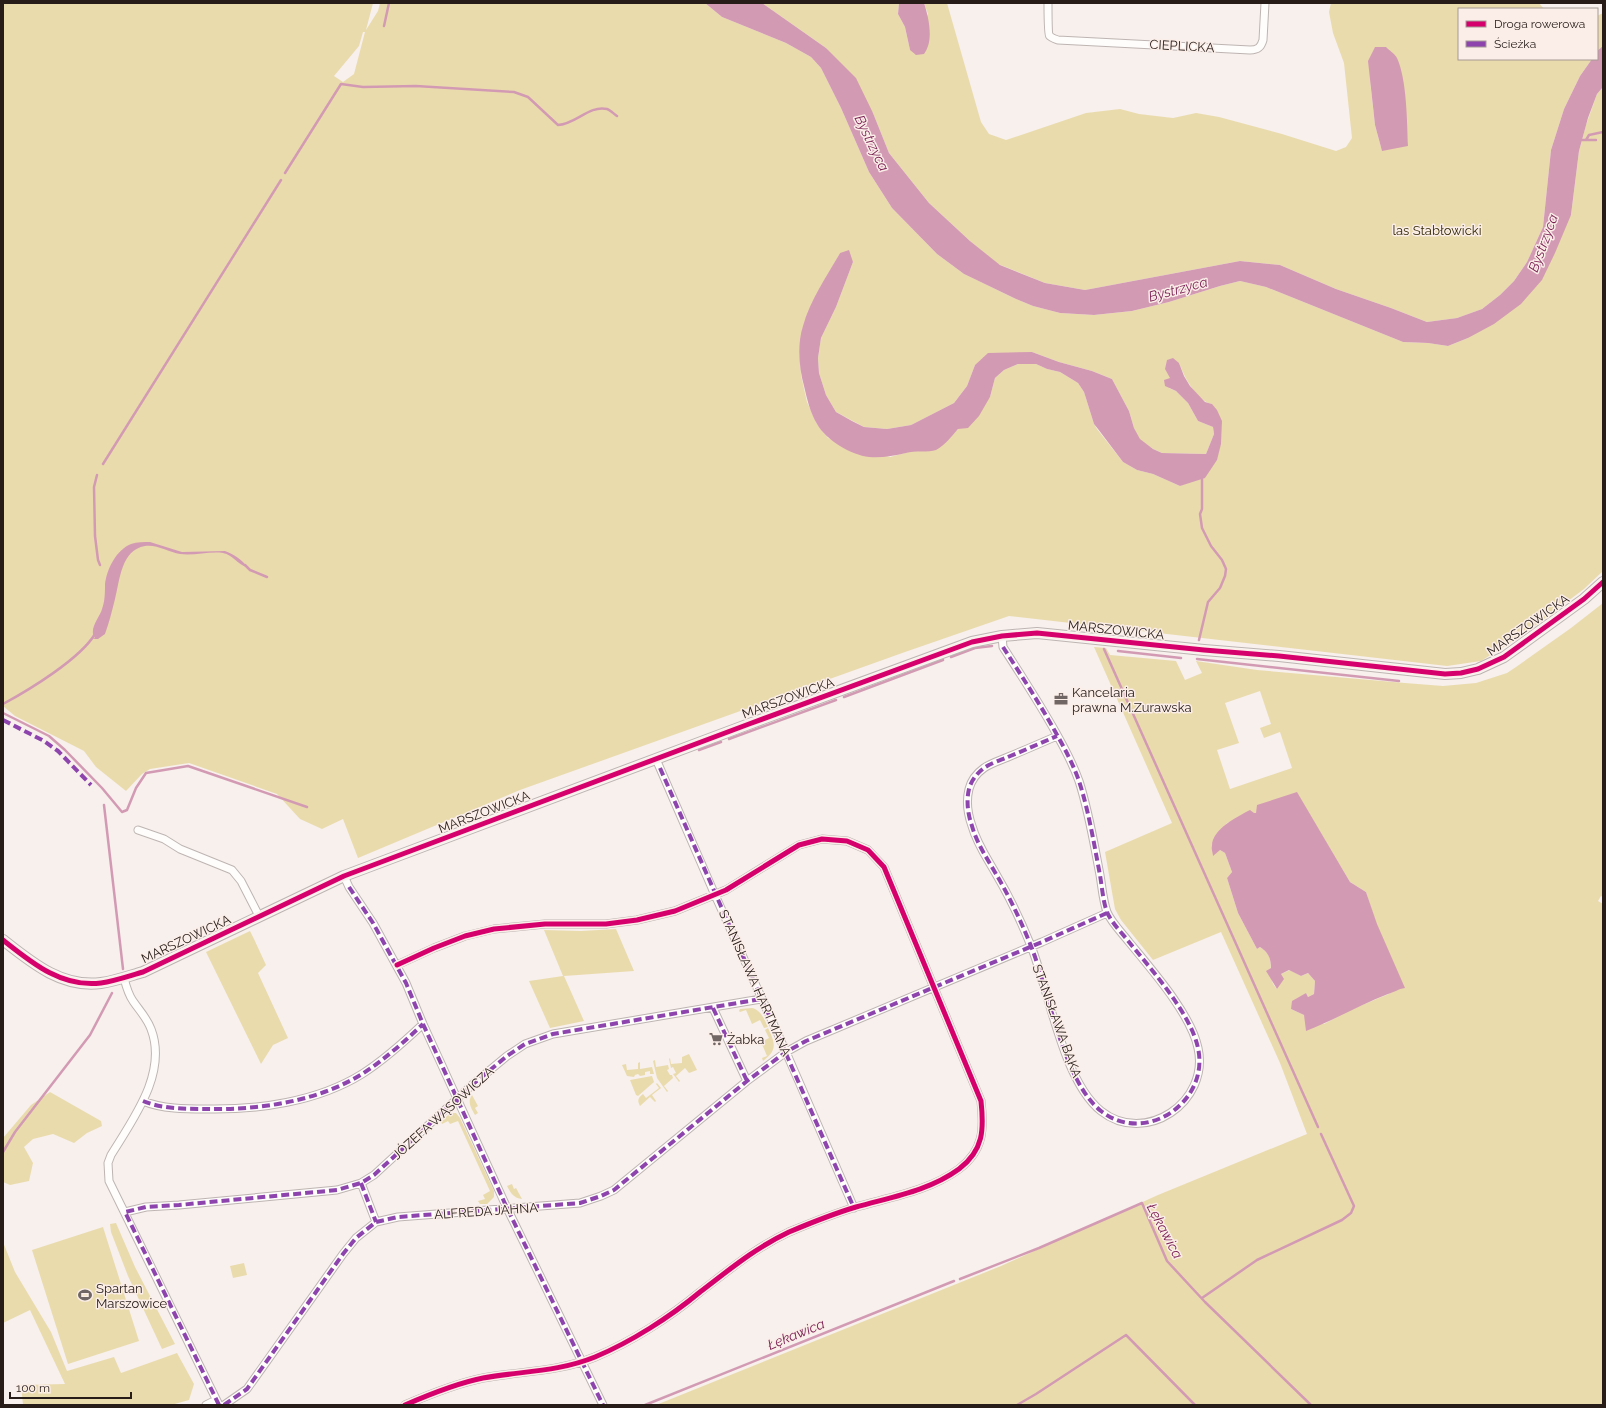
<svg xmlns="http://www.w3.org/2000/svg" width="1606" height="1408" font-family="Raleway,sans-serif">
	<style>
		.green { fill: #eadbad; fill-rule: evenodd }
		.water { fill: #d39bb3 }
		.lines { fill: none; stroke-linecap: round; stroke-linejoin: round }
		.stream { stroke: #d39bb3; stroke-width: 2.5 }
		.street-casing { stroke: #beb5b2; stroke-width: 9 }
		.secondary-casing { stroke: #beb5b2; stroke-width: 12 }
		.street { stroke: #fefdfc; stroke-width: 7 }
		.secondary { stroke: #f8f5f3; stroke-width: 10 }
		.quiet { stroke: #8e44ad; stroke-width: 4; stroke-dasharray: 8 4; stroke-linecap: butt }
		.cycleway-casing { stroke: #fbeee9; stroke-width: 8 }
		.cycleway { stroke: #d6006c; stroke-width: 5 }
		.labels { text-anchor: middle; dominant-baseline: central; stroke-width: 3; stroke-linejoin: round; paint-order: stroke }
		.street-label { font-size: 13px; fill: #271c18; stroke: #fbeee9 }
		.park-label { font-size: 13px; fill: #342a04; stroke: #fbeee9 }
		.poi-label { font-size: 13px; fill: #271c18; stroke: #fbeee9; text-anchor: start }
		.water-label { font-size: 14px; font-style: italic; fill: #791e51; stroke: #fbeee9 }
	</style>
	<rect width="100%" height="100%" fill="#f7f0ed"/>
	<path class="green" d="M 3,3 L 373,3 L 366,30 L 378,11 L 380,3 L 705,3 L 722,17 L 786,43 L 811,57 L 821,68 L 841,108 L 869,172 L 892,208 L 937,254 L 964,274 L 1016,299 L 1033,306 L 1060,313 L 1094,315 L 1132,311 L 1169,302 L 1220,286 L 1240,281 L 1266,287 L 1403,342 L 1428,343 L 1448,346 L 1468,338 L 1571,215 L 1579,151 L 1586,125 L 1597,94 L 1603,87 L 1603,571 L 1584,589 L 1524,634 L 1481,661 L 1447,666 L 1009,616 L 905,652 L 520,790 L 358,858 L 343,819 L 322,829 L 300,819 L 277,794 L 189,763 L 150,769 L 142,774 L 126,791 L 96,767 L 84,751 L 15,716 L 3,706 ZM 363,32 L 365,32 L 354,74 L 343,82 L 334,76 L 359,46 ZM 840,253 L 853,262 L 836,307 L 821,338 L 818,358 L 819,373 L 826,395 L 836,412 L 864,427 L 887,429 L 911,425 L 954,403 L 967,386 L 975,365 L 1032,352 L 1059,362 L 1092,371 L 1112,379 L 1129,411 L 1134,428 L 1140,440 L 1153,449 L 1162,453 L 1206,454 L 1214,434 L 1213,427 L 1198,421 L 1188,403 L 1176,391 L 1169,388 L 1170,378 L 1179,363 C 1184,376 1196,401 1212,404 L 1217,460 L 1180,486 L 1153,474 L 1137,470 L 1123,462 L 1097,429 L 1094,424 L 1084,392 L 1078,383 L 1060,372 L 1047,369 L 1036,364 L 1018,364 L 1004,370 L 995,378 L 990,397 L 958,429 L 950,438 L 935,450 L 912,451 L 890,457 L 828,438 L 817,424 L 807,402 L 801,375 L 800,350 L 811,306 Z
		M 762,3 L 899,3 L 898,14 L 905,27 L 910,50 L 928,14 L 924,3 L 947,3 L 981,122 L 989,134 L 1006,140 L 1086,113 L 1120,109 L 1139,114 L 1173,118 L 1196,113 L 1219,117 L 1282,134 L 1336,151 L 1346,147 L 1352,138 L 1344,63 L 1333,33 L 1329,12 L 1331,3 L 1539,3 L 1544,9 L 1459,9 L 1459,59 L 1592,59 L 1580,76 L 1564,109 L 1551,150 L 1543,227 L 1527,262 L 1514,281 L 1500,295 L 1482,309 L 1457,318 L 1427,322 L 1391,308 L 1336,289 L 1280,265 L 1240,261 L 1085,290 L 1045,283 L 998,264 L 970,241 L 929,203 L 889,153 L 873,113 L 826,48 ZM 1370,80 L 1382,151 L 1375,125 Z
		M 1603,13 L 1603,46 L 1597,51 L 1597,16 Z
		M 1603,603 L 1603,897 L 1601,896 L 1598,901 L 1603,904 L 1603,1405 L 656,1405 L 1001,1266 L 1158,1195 L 1307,1134 L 1280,1063 L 1221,932 L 1153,960 L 1121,920 L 1115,909 L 1105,852 L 1172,823 L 1094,647 L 1106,648 L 1110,655 L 1176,661 L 1185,680 L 1202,673 L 1196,661 L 1257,670 L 1405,683 L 1443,686 L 1476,683 L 1507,673 L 1516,667 L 1571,628 ZM 1260,691 L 1271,724 L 1260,728 L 1264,738 L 1280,732 L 1292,768 L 1230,789 L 1217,750 L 1239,743 L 1225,703 ZM 1297,793 L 1350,882 L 1366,892 L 1397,989 L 1391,993 L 1348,1011 L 1324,1024 L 1291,1009 L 1306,993 L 1308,997 L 1314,994 L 1315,981 L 1308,973 L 1301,976 L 1290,970 L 1281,974 L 1277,989 C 1263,974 1280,959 1260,947 L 1257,949 L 1238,913 L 1227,878 L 1232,872 L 1225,853 L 1220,850 L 1214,840 L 1227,823 L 1256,813 L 1257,811 Z
		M 616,929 L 634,971 L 564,976 L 584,1021 L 550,1028 L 529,981 L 563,976 L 544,930 L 581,931 Z
		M 250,931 L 254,939 L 266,965 L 258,973 L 288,1038 L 273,1045 L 261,1064 L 206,952 Z
		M 752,1008 C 761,1010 764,1019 768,1027 L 764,1028 L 760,1020 L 752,1024 L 746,1010 L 740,1012 L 739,1011 L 740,1009 Z
		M 768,1028 C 775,1043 778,1050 763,1061 L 762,1058 L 767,1056 L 761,1042 L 769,1038 L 765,1030 Z
		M 689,1054 L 697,1070 L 689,1073 L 685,1068 L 676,1076 L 680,1081 L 679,1082 L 673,1074 L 676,1073 L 673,1067 L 671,1068 L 669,1059 L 670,1058 L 671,1064 L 682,1063 L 682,1057 Z
		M 655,1060 L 656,1067 L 668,1065 L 669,1069 L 667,1070 L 670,1075 L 672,1075 L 673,1078 L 664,1086 L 668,1091 L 667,1092 L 657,1078 L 653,1061 Z
		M 640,1062 L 640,1069 L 652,1067 L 654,1074 L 650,1074 L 650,1071 L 645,1072 L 645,1075 L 640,1076 L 638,1074 L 635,1075 L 634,1077 L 627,1076 L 622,1065 L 626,1064 L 627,1070 L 638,1069 L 638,1063 Z
		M 652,1076 L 654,1082 L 638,1096 L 636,1095 L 630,1080 Z
		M 657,1083 L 661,1088 L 652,1095 L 656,1101 L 655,1102 L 650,1097 L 640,1106 C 637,1100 638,1098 643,1094 L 646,1098 L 659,1088 L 656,1084 Z
		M 50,1092 L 101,1121 L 102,1126 L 87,1133 L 74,1143 L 53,1134 L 33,1139 L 24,1147 L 33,1163 L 29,1181 L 10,1185 L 3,1182 L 3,1138 L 31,1105 Z
		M 472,1095 L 478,1106 L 475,1108 L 478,1113 L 475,1115 C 471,1108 467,1102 472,1095 Z
		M 453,1113 L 456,1113 L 460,1118 L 494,1191 L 494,1197 L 487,1204 L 480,1204 L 478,1201 L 485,1199 L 483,1195 L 490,1191 L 458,1121 L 450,1124 L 448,1121 L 442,1124 L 441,1122 L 449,1114 Z
		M 512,1184 L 514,1189 L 516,1188 L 522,1199 C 513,1198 511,1193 507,1186 Z
		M 116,1223 L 135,1267 L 175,1344 L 162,1349 L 128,1276 L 111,1232 L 110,1224 Z
		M 103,1227 L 139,1341 L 68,1364 L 32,1250 Z
		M 3,1242 L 15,1272 L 51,1332 L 67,1371 L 114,1357 L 121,1373 L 177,1353 L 194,1384 L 189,1400 L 171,1405 L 23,1405 L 21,1385 L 65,1384 L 30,1310 L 3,1323 Z
		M 244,1263 L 247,1275 L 233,1278 L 230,1266 Z"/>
	<path class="water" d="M 705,3 L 762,3 L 826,48 L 856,78 L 873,113 L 889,153 L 929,203 L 970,241 L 1000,265 L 1045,283 L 1085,290 L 1240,261 L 1280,265 L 1336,289 L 1391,308 L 1427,322 L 1457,318 L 1482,309 L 1500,295 L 1514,281 L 1527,262 L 1543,227 L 1551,150 L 1564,109 L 1580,76 L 1592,59 L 1597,59 L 1597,51 L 1603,46 L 1603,87 L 1597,94 L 1588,118 L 1579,151 L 1571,215 L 1555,253 L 1542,280 L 1521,304 L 1494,324 L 1468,338 L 1448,346 L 1428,343 L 1403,342 L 1266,287 L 1240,281 L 1220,286 L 1169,302 L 1132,311 L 1094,315 L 1060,313 L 1033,306 L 1016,299 L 964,274 L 937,254 L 892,208 L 869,172 L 841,108 L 821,68 L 811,57 L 786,43 L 722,17 Z
		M 899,3 L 924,3 C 929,18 934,41 924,54 L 916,55 L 910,50 L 905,27 L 898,14 Z
		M 1375,47 L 1386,47 C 1389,50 1395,54 1397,58 C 1407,80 1407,121 1408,146 L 1382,151 L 1375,125 L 1368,61 Z
		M 849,250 L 853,262 L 836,307 L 821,338 L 818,358 L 819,373 L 826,395 L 836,412 L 852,421 L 864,427 L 887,429 L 911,425 L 954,403 L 967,386 L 975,365 L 988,353 L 1032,352 L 1059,362 L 1092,371 L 1112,379 L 1129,411 L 1134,428 L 1140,439 L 1153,449 L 1162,453 L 1206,454 L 1214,434 L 1213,427 L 1198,421 L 1188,403 L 1176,391 L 1165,386 L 1164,380 L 1170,378 L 1165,369 L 1167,360 L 1173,358 L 1179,363 L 1184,376 L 1190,386 L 1205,402 L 1212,404 L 1217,410 L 1222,421 L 1221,444 L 1217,460 L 1205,478 L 1180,486 L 1153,474 L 1137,470 L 1123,462 L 1098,429 L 1094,424 L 1084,392 L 1078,383 L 1060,372 L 1047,369 L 1036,364 L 1018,364 L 1004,370 L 995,378 L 990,397 L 979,416 L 968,428 L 958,429 C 952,436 944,446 936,450 C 929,453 914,450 906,453 C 893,456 882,458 869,457 C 851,455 826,440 817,424 C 810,412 807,399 804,386 C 799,368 797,344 803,326 C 810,300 827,276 840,253 Z
		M 150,542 L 182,552 L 225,551 C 233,554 243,560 247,567 C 238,565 233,555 223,553 C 210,551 194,556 180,554 C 169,552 156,544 145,546 C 121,550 120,580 115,599 C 112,611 109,623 105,634 L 98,639 L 92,639 L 95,638 C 88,629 100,617 102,609 C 105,601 105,592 105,584 C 107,569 116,550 131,544 C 137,542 144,542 150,542 Z
		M 1297,792 L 1350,882 L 1366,892 L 1377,924 L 1405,988 C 1398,989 1395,992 1388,994 C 1360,1005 1334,1020 1306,1031 L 1304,1015 L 1291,1009 L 1292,1001 L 1306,993 L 1308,997 L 1314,994 L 1315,981 L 1308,973 L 1301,976 L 1289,970 L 1281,974 L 1284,979 L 1277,989 L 1266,971 L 1271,968 C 1271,958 1268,952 1260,947 L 1257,949 L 1238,913 L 1227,878 L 1232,872 L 1225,853 L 1220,850 L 1213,856 C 1213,853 1211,849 1212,846 C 1212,829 1237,817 1250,810 L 1254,813 L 1256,813 L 1257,805 Z"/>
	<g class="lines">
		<path class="stream" d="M 384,26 L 389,3
			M 1580,140 L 1596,140
			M 1586,140 L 1589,135 L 1603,132
			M 285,173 L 341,84 L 363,87 L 416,86 L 514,92 L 528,97 L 558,125 C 576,124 589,105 607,109 C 610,110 614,114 617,116
			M 103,464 L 281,180
			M 97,475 L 94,487 L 95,536 L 98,560 L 100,565
			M 245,565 L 250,570 L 267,577
			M 1199,640 L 1208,602 L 1220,588 L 1225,576 L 1226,569 L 1222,560 L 1211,546 L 1202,528 L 1200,514 L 1202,509 L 1202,479
			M 1104,649 L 1318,1127
			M 1118,651 L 1181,658
			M 951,657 L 975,648 L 992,646
			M 1197,659 L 1399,681
			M 844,697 L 943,660
			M 3,704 C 29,690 80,659 95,634
			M 3,713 L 49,736 L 65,750 L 102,788 L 122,812 L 127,810 L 136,788 L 146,773 L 188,766 L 307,807
			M 729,739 L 836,700
			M 699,750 L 721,742
			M 104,805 L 123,969
			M 3,1152 L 15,1132 L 90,1035 L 112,993
			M 960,1279 L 1039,1248 L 1142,1203 L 1167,1261 L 1205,1302 L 1311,1405
			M 1202,1298 L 1257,1260 L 1342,1220 L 1351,1213 L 1354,1206 L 1321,1134
			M 645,1405 L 954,1281
			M 1017,1405 L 1036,1394 L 1126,1335 L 1195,1405"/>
		<g class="street-casing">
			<path id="street" d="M 1048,3 C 1048,8 1048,34 1049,35 C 1051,38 1055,39 1058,40 L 1250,50 C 1258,50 1261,47 1263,40 L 1265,3
				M 1002,636 L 1003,647 C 1021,675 1040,704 1056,733 C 1065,749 1073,764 1079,781 C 1089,812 1094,844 1100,875 C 1102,887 1103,901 1107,912 C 1111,922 1122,933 1129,942 C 1151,969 1191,1014 1198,1048 C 1210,1102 1145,1146 1101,1111 C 1063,1081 1049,991 1031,946 C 1021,921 1009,896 996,874 C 987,858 977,844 972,826 C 968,815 966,801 969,789 C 971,781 977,773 984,768 C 991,763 1001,760 1008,757 C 1025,750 1041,743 1057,736
				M 656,759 L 715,895 L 786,1052 L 854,1208
				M 138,830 L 164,839 L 180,849 L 232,870 L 241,881 L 259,916
				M 344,876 L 349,887 L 373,923 L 406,983 L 423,1024 L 507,1208 L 603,1405
				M 397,965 L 434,948 L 465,936 L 494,929 L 545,924 L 606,924 L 637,920 L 675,911 L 726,890 L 799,845 L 822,839 L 847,841 L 868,850 L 884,867 L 981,1101 C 984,1129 984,1150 959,1169 C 929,1191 891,1197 856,1207 C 836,1213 808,1224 789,1232 C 755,1248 729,1270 700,1292 C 670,1317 631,1342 595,1357 C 558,1372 522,1371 483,1378 C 458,1383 428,1395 405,1405
				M 124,978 C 126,986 128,994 133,1001 C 139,1010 147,1018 151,1029 C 168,1073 133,1119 111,1155 L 108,1163 L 109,1181 L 219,1405
				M 713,1008 L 747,1081
				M 143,1101 C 162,1109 186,1109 206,1109 C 258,1110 317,1102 362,1074 C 384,1060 404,1042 423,1024
				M 361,1183 L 376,1222
				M 125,1212 L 146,1207 L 179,1205 L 337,1190 L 361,1183 L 374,1175 L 472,1085 L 507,1056 L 525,1044 L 553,1034 L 761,999
				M 206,1405 L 216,1400
				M 224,1405 L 247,1389 L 343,1254 L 356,1238 L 376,1222 L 398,1217 L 580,1203 L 601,1196 L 614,1190 L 747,1081 L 786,1052 L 806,1041 L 1042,942 L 1107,913"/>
		</g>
		<g class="secondary-casing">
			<path id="secondary" d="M 3,940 C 32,963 62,988 101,983 C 115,981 129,976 143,972 L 344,876 L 749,724 L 972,642 L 1002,636 L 1037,633 L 1204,650 L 1279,656 L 1445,674 L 1461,673 L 1478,669 L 1504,657 L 1584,599 L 1603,582"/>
		</g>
		<use href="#street" class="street"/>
		<use href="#secondary" class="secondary"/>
		<path class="quiet" d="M 1003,647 C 1021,675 1040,704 1056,733 C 1065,749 1073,764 1079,781 C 1089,812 1094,844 1100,875 C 1102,887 1103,901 1107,912 C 1111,922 1122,933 1129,942 C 1151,969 1191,1014 1198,1048 C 1210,1102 1145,1146 1101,1111 C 1063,1081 1049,991 1031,946 C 1021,921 1009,896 996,874 C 987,858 977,844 972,826 C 968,815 966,801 969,789 C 971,781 977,773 984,768 C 991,763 1001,760 1008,757 C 1025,750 1041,743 1057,736
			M 3,720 L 44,741 L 58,751 L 91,785
			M 660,768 L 854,1208
			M 349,887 L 373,923 L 406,983 L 423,1024 L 507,1208 L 603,1405
			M 713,1008 L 747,1081
			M 143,1101 C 162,1109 186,1109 206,1109 C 258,1110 317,1102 362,1074 C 384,1060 404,1042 423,1024
			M 361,1183 L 376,1222
			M 219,1405 L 125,1212 L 146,1207 L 179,1205 L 337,1190 L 361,1183 L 374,1175 L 472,1085 L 507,1056 L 525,1044 L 553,1034 L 761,999
			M 224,1405 L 247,1389 L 343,1254 L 356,1238 L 376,1222 L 398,1217 L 580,1203 L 601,1196 L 614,1190 L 747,1081 L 786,1052 L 806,1041 L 1042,942 L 1107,913"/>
		<g class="cycleway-casing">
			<path id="cycleway" d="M 3,940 C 32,963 62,988 101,983 C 115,981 129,976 143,972 L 344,876 L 749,724 L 972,642 L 1002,636 L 1037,633 L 1204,650 L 1279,656 L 1445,674 L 1461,673 L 1478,669 L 1504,657 L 1584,599 L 1603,582
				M 397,965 L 434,948 L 465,936 L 494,929 L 545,924 L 606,924 L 637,920 L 675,911 L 726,890 L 799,845 L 822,839 L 847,841 L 868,850 L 884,867 L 981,1101 C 984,1129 984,1150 959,1169 C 929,1191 891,1197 856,1207 C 836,1213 808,1224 789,1232 C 755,1248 729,1270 700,1292 C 670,1317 631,1342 595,1357 C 558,1372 522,1371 483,1378 C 458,1383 428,1395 405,1405"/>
		</g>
		<use href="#cycleway" class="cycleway"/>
	</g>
	<defs>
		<g id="office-bare" transform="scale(1.08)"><path d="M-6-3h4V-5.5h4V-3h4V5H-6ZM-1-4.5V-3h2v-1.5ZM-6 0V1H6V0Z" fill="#706663" stroke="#fbeee9" stroke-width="2.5" paint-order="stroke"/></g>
		<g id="supermarket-bare" transform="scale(1.08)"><path d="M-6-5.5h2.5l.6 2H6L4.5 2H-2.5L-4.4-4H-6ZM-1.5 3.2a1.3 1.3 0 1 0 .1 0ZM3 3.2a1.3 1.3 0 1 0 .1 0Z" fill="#706663" stroke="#fbeee9" stroke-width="2.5" paint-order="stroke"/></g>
		<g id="stadium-bare" transform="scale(1.08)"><path d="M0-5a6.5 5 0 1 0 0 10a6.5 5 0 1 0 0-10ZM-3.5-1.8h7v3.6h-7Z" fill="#706663" stroke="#fbeee9" stroke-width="2.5" paint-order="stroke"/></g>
	</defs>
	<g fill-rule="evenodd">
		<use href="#office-bare" x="1061" y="699"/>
		<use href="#supermarket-bare" x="716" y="1039"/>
		<use href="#stadium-bare" x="85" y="1295"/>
	</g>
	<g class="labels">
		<g class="street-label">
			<text transform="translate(1182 46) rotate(3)">CIEPLICKA</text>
			<text transform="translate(1528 625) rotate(-35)">MARSZOWICKA</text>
			<text transform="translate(1116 630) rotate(6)">MARSZOWICKA</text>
			<text transform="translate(788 698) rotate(-20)">MARSZOWICKA</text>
			<text transform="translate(484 812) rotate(-21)">MARSZOWICKA</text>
			<text transform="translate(186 939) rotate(-25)">MARSZOWICKA</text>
			<text transform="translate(755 983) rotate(66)">STANISŁAWA HARTMANA</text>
			<text transform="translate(1057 1021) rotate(70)">STANISŁAWA BĄKA</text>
			<text transform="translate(443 1113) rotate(-42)">JÓZEFA WĄSOWICZA</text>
			<text transform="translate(486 1211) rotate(-4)">ALFREDA JAHNA</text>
		</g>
		<g class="park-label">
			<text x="1437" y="230">las Stabłowicki</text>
		</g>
		<g class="poi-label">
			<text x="1072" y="692">Kancelaria<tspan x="1072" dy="15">prawna M.Zurawska</tspan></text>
			<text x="727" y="1039">Żabka</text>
			<text x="96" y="1288">Spartan<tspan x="96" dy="15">Marszowice</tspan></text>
		</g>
		<g class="water-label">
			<text transform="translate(872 143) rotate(64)">Bystrzyca</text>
			<text transform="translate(1543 243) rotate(-70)">Bystrzyca</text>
			<text transform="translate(1178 289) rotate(-15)">Bystrzyca</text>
			<text transform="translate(1165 1231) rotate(62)">Łękawica</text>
			<text transform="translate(796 1334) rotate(-22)">Łękawica</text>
		</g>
	</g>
	<rect width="1606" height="1408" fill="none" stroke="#271c18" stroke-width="8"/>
	<rect x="1458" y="8" width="140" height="52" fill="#fbeee9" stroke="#a69a95"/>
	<rect x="1466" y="21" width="20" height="6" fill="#d6006c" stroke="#a69a95"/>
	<text x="1494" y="28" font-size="12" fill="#271c18">Droga rowerowa</text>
	<rect x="1466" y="41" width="20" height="6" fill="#8e44ad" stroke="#a69a95"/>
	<text x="1494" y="48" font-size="12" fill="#271c18">Ścieżka</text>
	<path d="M10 1392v6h121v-6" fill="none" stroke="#271c18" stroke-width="2"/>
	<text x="16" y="1392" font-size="12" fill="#271c18" stroke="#fbeee9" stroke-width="3" paint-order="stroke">100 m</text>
</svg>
